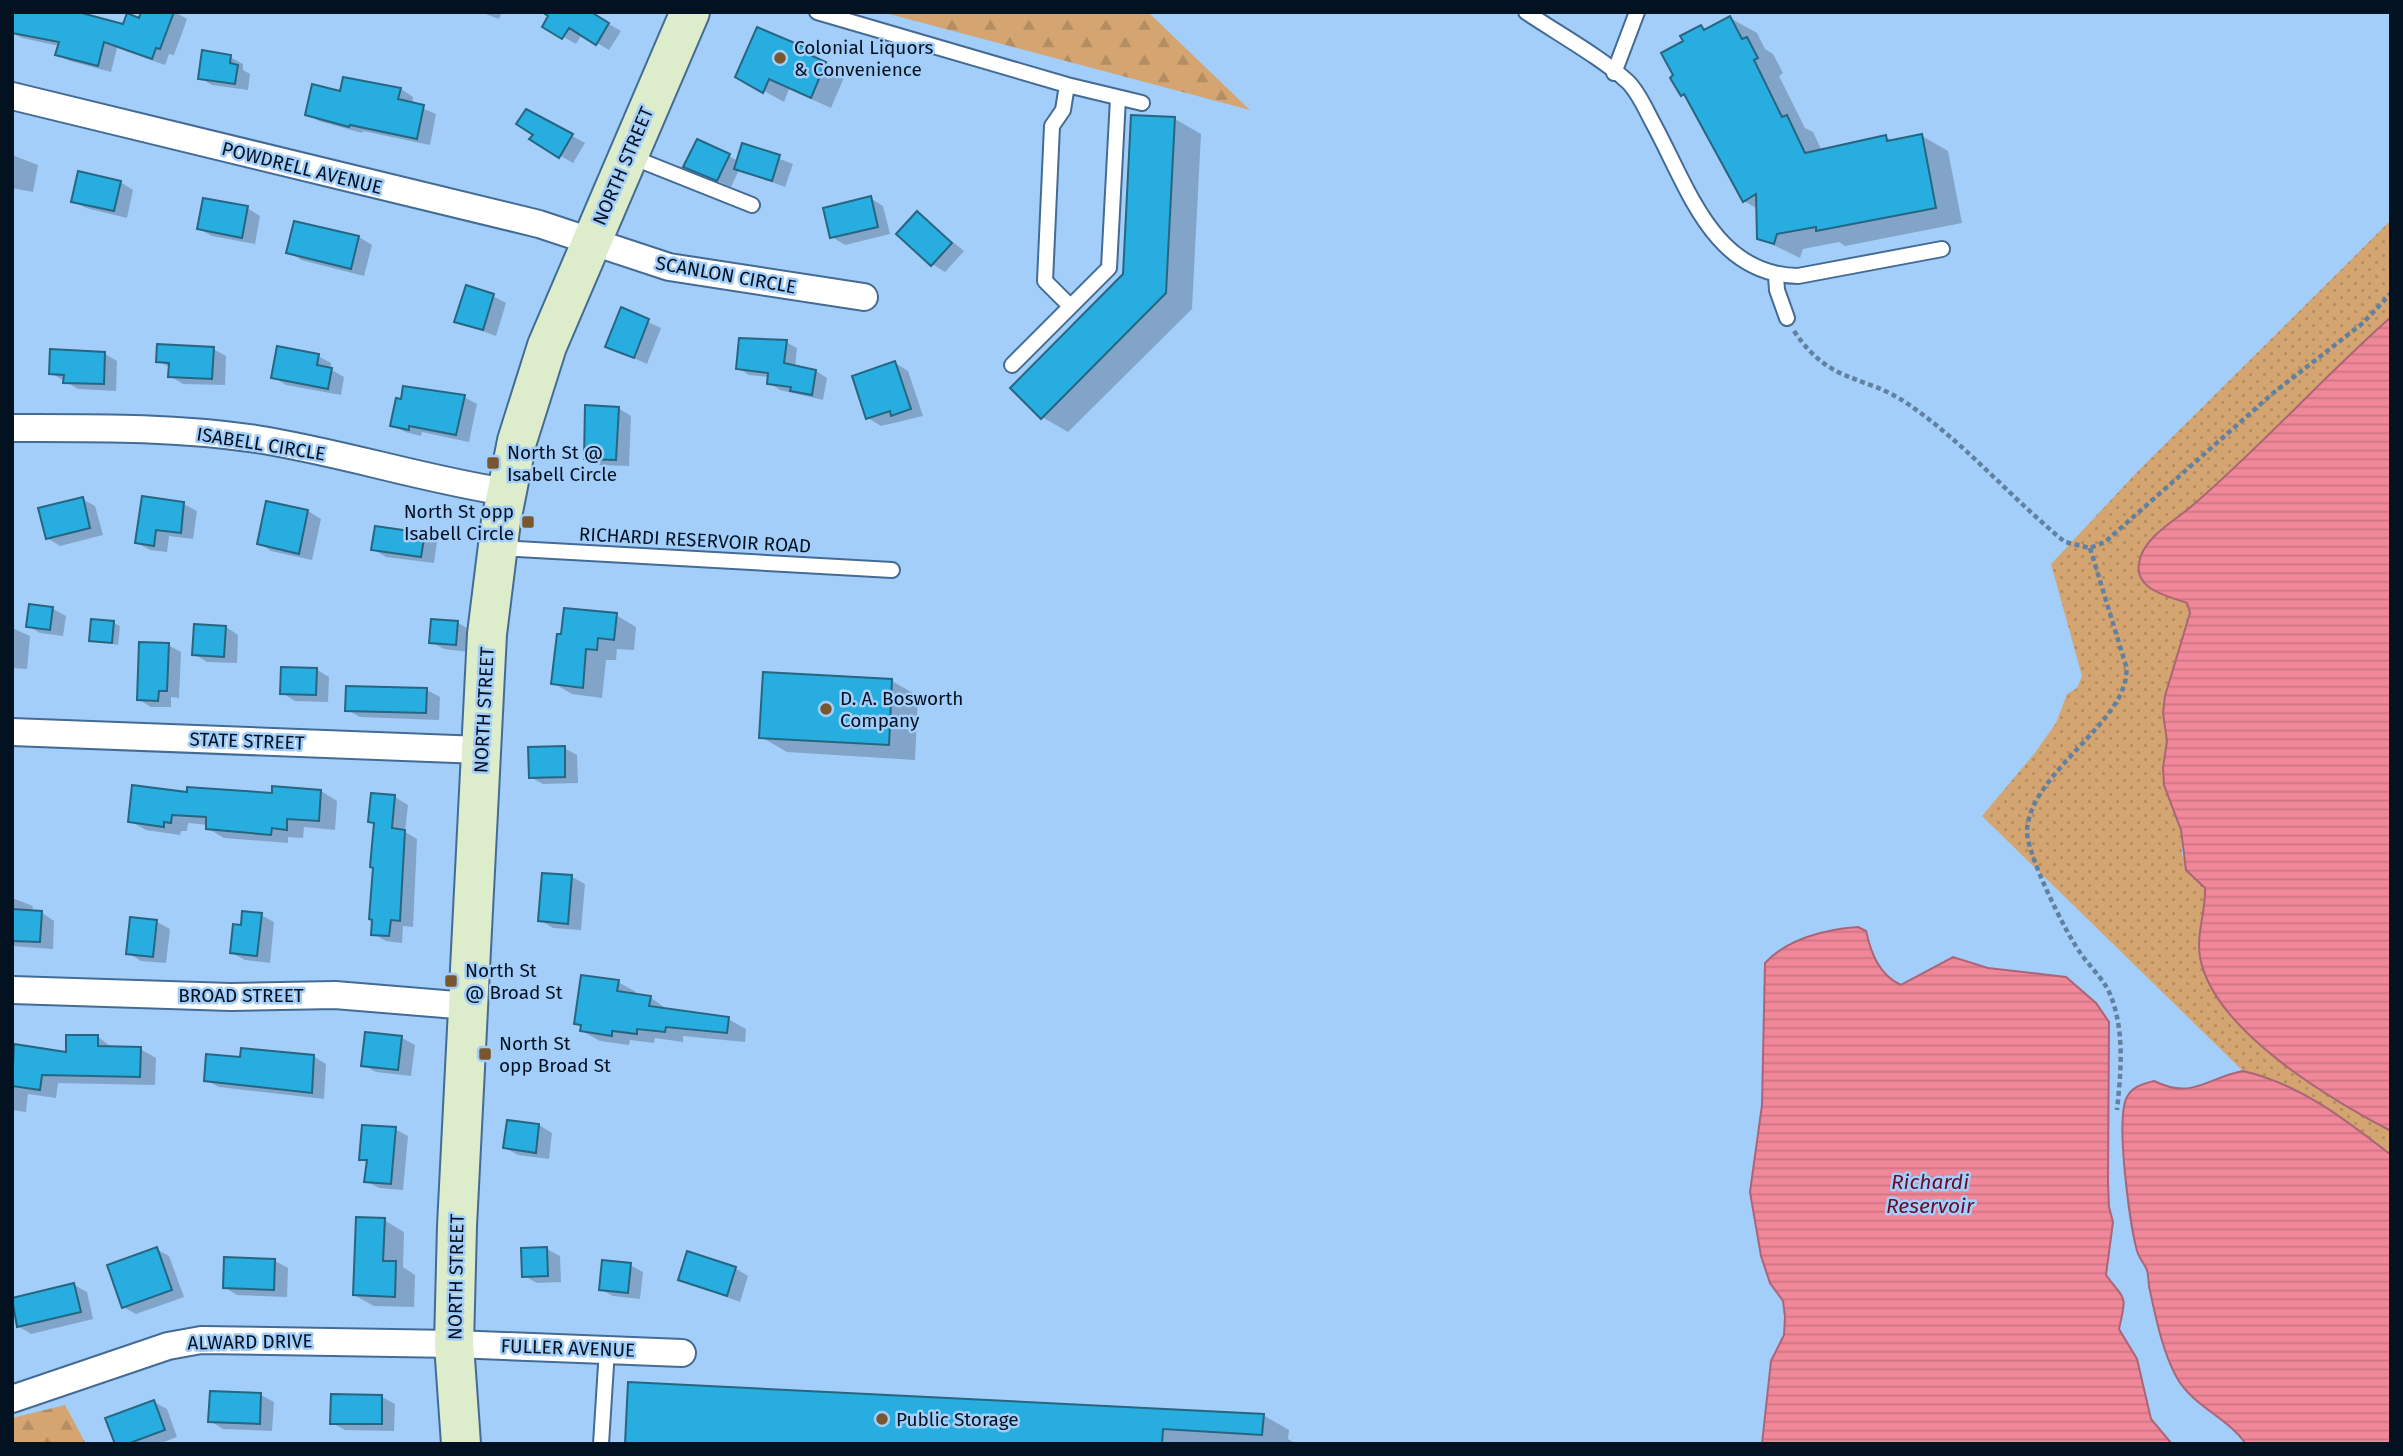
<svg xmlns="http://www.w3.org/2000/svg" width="2403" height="1456" font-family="'Fira Sans',sans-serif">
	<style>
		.grass { fill: url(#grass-dots) }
		.forest { fill: url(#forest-firs) }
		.water { fill: url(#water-rules); stroke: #aa6576; stroke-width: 2 }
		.shadow { fill: #0003 }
		.building { fill: #27addf; stroke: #266681; stroke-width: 2 }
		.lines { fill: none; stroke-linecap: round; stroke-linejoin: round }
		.lane-casing { stroke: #446b93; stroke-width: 18 }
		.street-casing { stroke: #446b93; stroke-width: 30 }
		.secondary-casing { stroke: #446b93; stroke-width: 42 }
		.path { stroke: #6181a1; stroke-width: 4.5; stroke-dasharray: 5 3.5; stroke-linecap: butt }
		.lane { stroke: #fff; stroke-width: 14 }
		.street { stroke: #fff; stroke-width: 26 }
		.secondary { stroke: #ddecca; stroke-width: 38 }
		.poi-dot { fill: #79572e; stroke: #a3cefa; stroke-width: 2.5 }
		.labels { text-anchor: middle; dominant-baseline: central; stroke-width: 5; stroke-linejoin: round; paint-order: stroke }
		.poi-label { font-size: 19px; fill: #031221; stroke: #a3cefa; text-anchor: start }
		.street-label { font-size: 19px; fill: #031221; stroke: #a3cefa }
		.water-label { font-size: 21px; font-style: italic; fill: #6b0b2a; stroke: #a3cefa }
	</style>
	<defs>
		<pattern id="grass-dots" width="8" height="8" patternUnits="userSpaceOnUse" patternTransform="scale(1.75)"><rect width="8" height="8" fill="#d4a571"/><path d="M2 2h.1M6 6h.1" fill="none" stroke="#b48d62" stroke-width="1.8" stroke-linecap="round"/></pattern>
		<pattern id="forest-firs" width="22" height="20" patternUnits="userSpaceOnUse" patternTransform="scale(1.75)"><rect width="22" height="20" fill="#d4a571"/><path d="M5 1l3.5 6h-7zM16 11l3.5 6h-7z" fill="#b48d62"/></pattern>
		<pattern id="water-rules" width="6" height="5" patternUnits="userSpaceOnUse" patternTransform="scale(1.75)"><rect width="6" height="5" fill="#f1889a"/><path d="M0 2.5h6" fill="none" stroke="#cd7484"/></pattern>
	</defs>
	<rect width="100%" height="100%" fill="#a3cefa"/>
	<path class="grass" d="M 2391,220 L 2391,317 L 2295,412 L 2194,505 L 2157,534 L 2176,599 L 2187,603 L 2190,613 L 2165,696 L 2163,713 L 2167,741 L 2163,768 L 2181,830 L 2182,855 L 2197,881 L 2205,888 C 2206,911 2196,933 2200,957 C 2213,1029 2330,1100 2391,1131 L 2391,1155 C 2346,1119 2300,1084 2243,1071 L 1982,816 L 2034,754 L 2056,723 L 2067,694 L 2077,688 L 2082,676 L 2051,564 L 2138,471 Z"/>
	<path class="forest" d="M 890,12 L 1148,12 L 1250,110 L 889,14 Z
		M 65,1405 L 86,1444 L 12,1444 L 12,1418 Z"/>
	<path class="water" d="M 2391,317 L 2391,1131 C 2330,1099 2213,1030 2200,957 C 2196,933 2206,912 2205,888 L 2186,870 L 2181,830 L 2164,785 L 2163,768 L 2167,741 L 2163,713 L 2165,696 L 2190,613 L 2187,603 C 2168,596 2134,590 2139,563 C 2143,537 2175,521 2193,505 C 2262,446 2323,377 2391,317 Z
		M 1858,927 L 1866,931 C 1871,953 1879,975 1901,985 L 1953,957 L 1988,968 L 2066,977 L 2096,1003 L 2109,1022 L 2108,1182 L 2109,1207 L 2113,1222 L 2106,1275 C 2126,1302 2127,1294 2119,1329 L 2137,1359 L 2151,1419 L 2172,1444 L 1762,1444 L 1771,1361 L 1784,1335 L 1785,1317 L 1783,1301 L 1770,1283 L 1761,1256 L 1750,1192 L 1762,1105 L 1765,963 C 1787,939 1826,929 1858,927 Z
		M 2243,1071 C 2300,1084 2346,1120 2391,1155 L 2391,1444 L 2246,1444 C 2227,1417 2194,1407 2177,1378 C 2163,1353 2156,1319 2150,1291 C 2148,1284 2149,1277 2147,1270 C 2144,1263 2139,1258 2137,1251 C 2130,1225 2115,1119 2127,1097 C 2133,1086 2143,1084 2154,1081 C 2193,1100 2206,1078 2243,1071 Z"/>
	<path class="shadow" d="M 149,12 L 175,12 L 187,19 L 174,55 L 169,54 L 165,65 L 117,48 L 111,72 L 70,61 L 57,54 L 59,46 L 22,38 L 12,33 L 124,26 Z
		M 480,12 L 502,12 L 499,19 Z
		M 553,12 L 594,12 L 593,15 L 621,31 L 609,50 L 582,34 L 576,44 L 544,26 Z
		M 1730,18 L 1757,33 L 1765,49 L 1773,54 L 1783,73 L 1779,76 L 1805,128 L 1813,132 L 1822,151 L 1886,137 L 1893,141 L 1922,136 L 1948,151 L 1962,223 L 1845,246 L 1839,242 L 1803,249 L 1800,258 L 1759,238 L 1758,209 L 1744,201 L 1688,98 L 1682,95 L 1675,76 L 1685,42 L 1701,27 L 1707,30 Z
		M 758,29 L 809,51 L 845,75 L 831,108 L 789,89 L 784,102 L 737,76 Z
		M 230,57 L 243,64 L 243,70 L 250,74 L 248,90 L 212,85 L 200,78 Z
		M 401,89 L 413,97 L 412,104 L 436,114 L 430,145 L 363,131 L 362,133 L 319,121 L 307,114 L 341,93 Z
		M 527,111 L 585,143 L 573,163 L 532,139 L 535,134 Z
		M 1175,119 L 1201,134 L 1192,309 L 1068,432 L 1042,417 L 1125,275 Z
		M 743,145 L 793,164 L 785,187 L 739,170 L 731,187 L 686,167 L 729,156 L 738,161 Z
		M 12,155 L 38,165 L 33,192 L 12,188 Z
		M 120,182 L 133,190 L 127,218 L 86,208 L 73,201 Z
		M 870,198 L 883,206 L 890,234 L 845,245 L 832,237 Z
		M 247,208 L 260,216 L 255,244 L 212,236 L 199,229 Z
		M 917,213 L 964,251 L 945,272 L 932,264 Z
		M 296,223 L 359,237 L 372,245 L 364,276 L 301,260 L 289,252 Z
		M 493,296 L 506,303 L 496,336 L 456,321 Z
		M 622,310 L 661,328 L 647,364 L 607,346 Z
		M 786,342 L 797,348 L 795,367 L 816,371 L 827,378 L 823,400 L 780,390 L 769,383 L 769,377 L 749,375 L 738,368 Z
		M 213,349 L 226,356 L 225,385 L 183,384 L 170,376 L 171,368 L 158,361 Z
		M 105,354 L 117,361 L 116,391 L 78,389 L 51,373 Z
		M 318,356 L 331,363 L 330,369 L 344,377 L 341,395 L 286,385 L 273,377 Z
		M 895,363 L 908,371 L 923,416 L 881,426 L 868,418 Z
		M 464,397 L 477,404 L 469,442 L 422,432 L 421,436 L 405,432 L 392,425 Z
		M 618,408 L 631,416 L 629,466 L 598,465 L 585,458 Z
		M 143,498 L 184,504 L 197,511 L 193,539 L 169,536 L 167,552 L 150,550 L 137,543 Z
		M 82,499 L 95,506 L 103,535 L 60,546 L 47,538 Z
		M 267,503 L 308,511 L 321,519 L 312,560 L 271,551 L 259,543 Z
		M 424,534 L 437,542 L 434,563 L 386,557 L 373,549 Z
		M 53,609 L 66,616 L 63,636 L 40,633 L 28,626 Z
		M 616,615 L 636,627 L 634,650 L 617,649 L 616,660 L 606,660 L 602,698 L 572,694 L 553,683 Z
		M 114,623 L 120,626 L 118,645 L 91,640 Z
		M 458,623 L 471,630 L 469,652 L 444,649 L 431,642 Z
		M 226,627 L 238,635 L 237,663 L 207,662 L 194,654 Z
		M 12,628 L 30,636 L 27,669 L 12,668 Z
		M 168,645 L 181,652 L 179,698 L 171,697 L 171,707 L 151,707 L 138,699 Z
		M 316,669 L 329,677 L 328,702 L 295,701 L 282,693 Z
		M 764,674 L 892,681 L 918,696 L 915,760 L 787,752 L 761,737 Z
		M 348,687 L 427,690 L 440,697 L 439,720 L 360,717 L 347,710 Z
		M 564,748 L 577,755 L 578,783 L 543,784 L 530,777 Z
		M 321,791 L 337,801 L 335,830 L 304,827 L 303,838 L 288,837 L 288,843 L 224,838 L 207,828 L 208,825 L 188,823 L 187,831 L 181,831 L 180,835 L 146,830 L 130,821 L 274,795 Z
		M 373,795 L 395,797 L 408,805 L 405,832 L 417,839 L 413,927 L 403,926 L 402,943 L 386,941 L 373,934 L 376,824 L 370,821 Z
		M 572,877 L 585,884 L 581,930 L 553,928 L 540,920 Z
		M 12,898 L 33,906 L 32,912 L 42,913 L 54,921 L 53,949 L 12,946 Z
		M 261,915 L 274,922 L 270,963 L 245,960 L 232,953 Z
		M 157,922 L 170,929 L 166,963 L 141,961 L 128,953 Z
		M 618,982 L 636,992 L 636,995 L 650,997 L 668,1010 L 728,1019 L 746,1029 L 745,1042 L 683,1036 L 683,1042 L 655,1038 L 654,1043 L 630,1040 L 629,1045 L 600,1041 L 582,1031 L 582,1026 L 576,1023 Z
		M 98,1037 L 113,1048 L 140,1049 L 156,1058 L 155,1085 L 58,1083 L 56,1098 L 28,1094 L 26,1112 L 12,1110 L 12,1054 L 67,1054 Z
		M 402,1038 L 415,1045 L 411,1076 L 376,1072 L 363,1065 Z
		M 313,1056 L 326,1064 L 324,1099 L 219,1087 L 206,1080 L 242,1059 Z
		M 539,1125 L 552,1133 L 549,1159 L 518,1155 L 505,1148 Z
		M 395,1129 L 408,1136 L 403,1190 L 379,1188 L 366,1181 L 368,1163 L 361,1159 Z
		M 384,1220 L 404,1232 L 403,1267 L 415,1275 L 414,1307 L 374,1306 L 354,1295 Z
		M 156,1249 L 169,1256 L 184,1297 L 136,1314 L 123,1307 Z
		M 547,1249 L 560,1256 L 561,1282 L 537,1283 L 524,1276 Z
		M 275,1261 L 288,1268 L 287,1297 L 237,1295 L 224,1287 Z
		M 630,1265 L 643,1272 L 640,1299 L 613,1296 L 600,1289 Z
		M 735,1268 L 748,1276 L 740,1302 L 680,1280 Z
		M 74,1285 L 87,1292 L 93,1319 L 31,1334 L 18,1326 Z
		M 261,1395 L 274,1402 L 272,1431 L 223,1429 L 210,1421 Z
		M 382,1397 L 395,1404 L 394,1431 L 345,1430 L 332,1423 Z
		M 154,1402 L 167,1409 L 177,1437 L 159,1444 L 117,1444 Z
		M 1263,1415 L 1289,1430 L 1288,1439 L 1297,1444 L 627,1444 Z"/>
	<path class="building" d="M 12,12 L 78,12 L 123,24 L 127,13 L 139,18 L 141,12 L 174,12 L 160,49 L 156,48 L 152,59 L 104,42 L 98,66 L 55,55 L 59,42 L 12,33 Z
		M 542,12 L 591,12 L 609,23 L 596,45 L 569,28 L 562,39 L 542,27 L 548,16 Z
		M 1730,16 L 1742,39 L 1747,37 L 1758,58 L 1754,60 L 1782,117 L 1787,115 L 1805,153 L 1886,135 L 1887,141 L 1922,134 L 1936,208 L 1816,231 L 1816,227 L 1777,234 L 1774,244 L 1757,239 L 1756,194 L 1743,202 L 1684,94 L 1681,96 L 1670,78 L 1673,75 L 1661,53 L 1683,41 L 1680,36 L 1701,25 L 1704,30 Z
		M 757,27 L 809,49 L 807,54 L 826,62 L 811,98 L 769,79 L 763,93 L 735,77 Z
		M 202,50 L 231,55 L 230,63 L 238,65 L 235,84 L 198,79 Z
		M 343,77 L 401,88 L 398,99 L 424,105 L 417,139 L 350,125 L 349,127 L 305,115 L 312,84 L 340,91 Z
		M 526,109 L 573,134 L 559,158 L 529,139 L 533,135 L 516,124 Z
		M 1131,115 L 1175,117 L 1166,293 L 1041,419 L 1010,388 L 1123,274 Z
		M 697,139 L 730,154 L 717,181 L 683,167 Z
		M 742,143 L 780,155 L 772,181 L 734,169 Z
		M 78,171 L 121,181 L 114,211 L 71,202 Z
		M 871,196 L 878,227 L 830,238 L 823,208 Z
		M 203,198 L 248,206 L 242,238 L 197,229 Z
		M 917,211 L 952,243 L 931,266 L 896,234 Z
		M 294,221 L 359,236 L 351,269 L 286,253 Z
		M 466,285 L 494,294 L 483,330 L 454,322 Z
		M 621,307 L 649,319 L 634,358 L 605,347 Z
		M 739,338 L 787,340 L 784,363 L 816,370 L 812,395 L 790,391 L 791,387 L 767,384 L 768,373 L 736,369 Z
		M 157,344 L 214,347 L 212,379 L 168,377 L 169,363 L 156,362 Z
		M 277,346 L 319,354 L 317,365 L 332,368 L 328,389 L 271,378 Z
		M 50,349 L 105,352 L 104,384 L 63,383 L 64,375 L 49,374 Z
		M 895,361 L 911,409 L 891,416 L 890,411 L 866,419 L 852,376 Z
		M 403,386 L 465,395 L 456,435 L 409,426 L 409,430 L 390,426 L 396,398 L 401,399 Z
		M 585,405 L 619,407 L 616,460 L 584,459 Z
		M 142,496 L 184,502 L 181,533 L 156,530 L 154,546 L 135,543 Z
		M 83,497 L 90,528 L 46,539 L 38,508 Z
		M 266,501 L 308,510 L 299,554 L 257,544 Z
		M 375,526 L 425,533 L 421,557 L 371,550 Z
		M 29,604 L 53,607 L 50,630 L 26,627 Z
		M 564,608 L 617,613 L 614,640 L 598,638 L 597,650 L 586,649 L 583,688 L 551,684 L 557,634 L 561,634 Z
		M 91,619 L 114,621 L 112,643 L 89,641 Z
		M 431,619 L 458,621 L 456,645 L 429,643 Z
		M 194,624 L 226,626 L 224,657 L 192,655 Z
		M 139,642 L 169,643 L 167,691 L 159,691 L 158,701 L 137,700 Z
		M 281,667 L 317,668 L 316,695 L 280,694 Z
		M 763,672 L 892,679 L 889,745 L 759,738 Z
		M 346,686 L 427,688 L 426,713 L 345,711 Z
		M 565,746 L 565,777 L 529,778 L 528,747 Z
		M 132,785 L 187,792 L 187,787 L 272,793 L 272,786 L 321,790 L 319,821 L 287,819 L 287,830 L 272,828 L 271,835 L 206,829 L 206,817 L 172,815 L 171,823 L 164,822 L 164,827 L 128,822 Z
		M 371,793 L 395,795 L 392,828 L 405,830 L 400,921 L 391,920 L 389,936 L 371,935 L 372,920 L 369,919 L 373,868 L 370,867 L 374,823 L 368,822 Z
		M 542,873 L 572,875 L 568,924 L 538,921 Z
		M 12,909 L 42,911 L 40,942 L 12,941 Z
		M 242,911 L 262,913 L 257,956 L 230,953 L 233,924 L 241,925 Z
		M 130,917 L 157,920 L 153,957 L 126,954 Z
		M 581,975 L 619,980 L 617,991 L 651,996 L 649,1006 L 729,1017 L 727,1033 L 666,1027 L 665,1032 L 637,1029 L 637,1034 L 612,1031 L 612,1036 L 580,1031 L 581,1025 L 574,1024 Z
		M 365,1032 L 402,1036 L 398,1070 L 361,1066 Z
		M 66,1035 L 98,1035 L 98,1046 L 141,1047 L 140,1077 L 42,1075 L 40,1090 L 12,1086 L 14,1044 L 66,1052 Z
		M 241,1048 L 314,1055 L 312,1093 L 204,1081 L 206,1054 L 240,1057 Z
		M 507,1120 L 539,1124 L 536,1153 L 503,1148 Z
		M 362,1125 L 396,1127 L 391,1184 L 364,1182 L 367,1160 L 359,1160 Z
		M 356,1217 L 385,1218 L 383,1261 L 396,1261 L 395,1297 L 353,1295 Z
		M 157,1247 L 172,1290 L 122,1308 L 107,1265 Z
		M 547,1247 L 548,1276 L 522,1277 L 521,1248 Z
		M 687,1251 L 736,1267 L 727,1296 L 678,1280 Z
		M 224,1257 L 275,1259 L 274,1290 L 223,1288 Z
		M 602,1260 L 631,1263 L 628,1293 L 599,1290 Z
		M 74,1283 L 81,1312 L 17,1327 L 12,1298 Z
		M 628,1382 L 1264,1414 L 1262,1435 L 1163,1429 L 1162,1444 L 625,1444 Z
		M 210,1391 L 261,1393 L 260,1424 L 208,1422 Z
		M 331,1394 L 382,1395 L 382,1424 L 330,1424 Z
		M 154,1400 L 165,1430 L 127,1444 L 115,1444 L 105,1418 Z"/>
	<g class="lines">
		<g class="lane-casing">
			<path id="lane" d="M 817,12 L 1067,85 L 1142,103
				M 1526,12 C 1557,33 1602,58 1628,82 C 1639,93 1646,110 1653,123 C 1688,187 1713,275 1798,276 L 1942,249
				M 1614,73 L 1637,12
				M 1067,85 L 1063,110 L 1052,126 L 1045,281 L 1070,306
				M 629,156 L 752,205
				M 1776,276 L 1777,290 L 1787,318
				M 1012,365 L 1109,268 L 1118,98
				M 498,548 L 892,570
				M 601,1444 L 607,1349"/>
		</g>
		<g class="street-casing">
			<path id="street" d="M 12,96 L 539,224 L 669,267 L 864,297
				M 12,428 C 94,428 175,427 256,439 C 340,452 422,479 506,492
				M 12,732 L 481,750
				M 12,990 L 231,997 L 335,995 L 468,1006
				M 12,1399 L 168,1346 L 201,1340 L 454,1344 L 682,1353"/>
		</g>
		<g class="secondary-casing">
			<path id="secondary" d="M 461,1444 L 454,1344 L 457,1226 L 487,634 L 501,521 L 517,441 L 547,346 L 690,12"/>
		</g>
		<path class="path" d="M 1794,331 C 1831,386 1863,373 1908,404 C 1965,443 2011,498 2065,542 L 2090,548 L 2105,542 L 2272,394 L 2363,323 L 2391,293
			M 2090,548 L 2126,666 C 2133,719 2031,770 2027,830 C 2026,853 2065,931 2079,951 C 2089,966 2103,978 2110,994 C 2125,1030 2121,1072 2117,1110"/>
		<use href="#lane" class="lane"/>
		<use href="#street" class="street"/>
		<use href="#secondary" class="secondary"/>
	</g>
	<g class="poi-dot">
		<circle cx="780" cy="58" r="7"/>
		<rect x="486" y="456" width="14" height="14" rx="3.5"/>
		<rect x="521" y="515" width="14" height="14" rx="3.5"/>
		<circle cx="826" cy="709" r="7"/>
		<rect x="444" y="974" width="14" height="14" rx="3.5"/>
		<rect x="478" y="1047" width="14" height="14" rx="3.5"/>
		<circle cx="882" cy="1419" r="7"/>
	</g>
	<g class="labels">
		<g class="poi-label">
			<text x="794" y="47">Colonial Liquors<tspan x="794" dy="22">&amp; Convenience</tspan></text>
			<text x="507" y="452">North St @<tspan x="507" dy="22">Isabell Circle</tspan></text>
			<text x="514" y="511" text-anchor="end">North St opp<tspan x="514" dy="22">Isabell Circle</tspan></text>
			<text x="840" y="698">D. A. Bosworth<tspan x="840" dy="22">Company</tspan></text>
			<text x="465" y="970">North St<tspan x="465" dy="22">@ Broad St</tspan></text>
			<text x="499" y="1043">North St<tspan x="499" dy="22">opp Broad St</tspan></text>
			<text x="896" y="1419">Public Storage</text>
		</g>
		<g class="street-label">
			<text transform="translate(623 166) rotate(-67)">NORTH STREET</text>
			<text transform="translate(302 168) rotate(14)">POWDRELL AVENUE</text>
			<text transform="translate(726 275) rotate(10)">SCANLON CIRCLE</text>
			<text transform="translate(261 444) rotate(9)">ISABELL CIRCLE</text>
			<text transform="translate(695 540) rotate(3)">RICHARDI RESERVOIR ROAD</text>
			<text transform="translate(484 710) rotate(-87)">NORTH STREET</text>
			<text transform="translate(247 741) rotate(2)">STATE STREET</text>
			<text x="241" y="995">BROAD STREET</text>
			<text transform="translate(456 1277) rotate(-89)">NORTH STREET</text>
			<text transform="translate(250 1342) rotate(-1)">ALWARD DRIVE</text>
			<text transform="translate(568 1348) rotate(2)">FULLER AVENUE</text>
		</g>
		<g class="water-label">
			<text x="1930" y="1182">Richardi<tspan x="1930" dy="24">Reservoir</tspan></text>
		</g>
	</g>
	<rect width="2403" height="1456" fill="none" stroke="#031221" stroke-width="28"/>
</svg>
